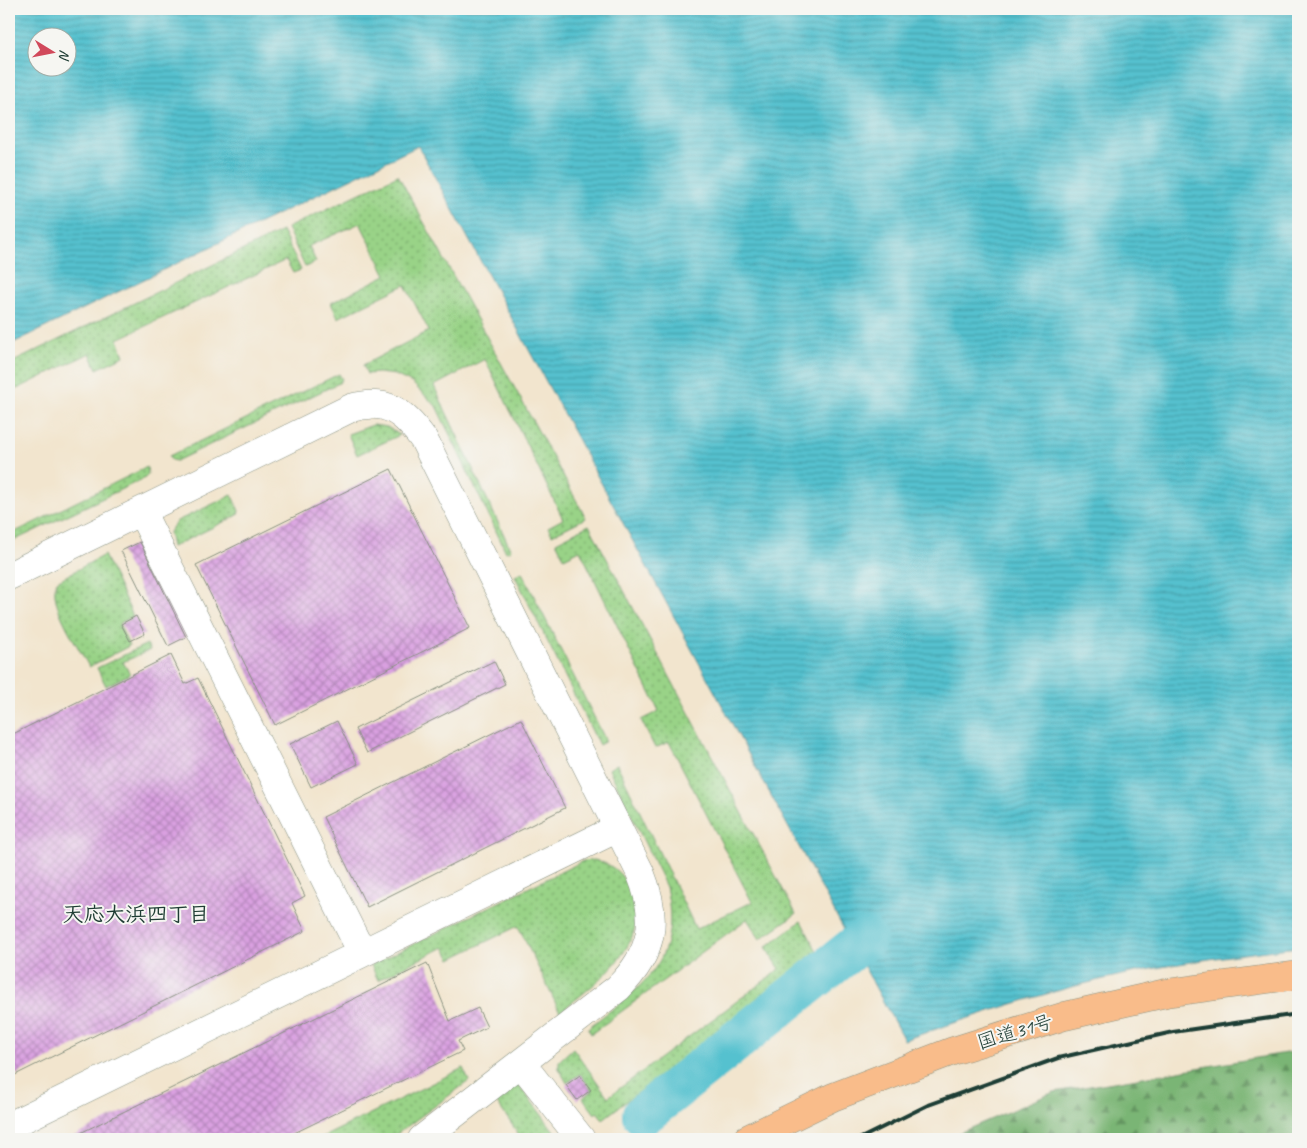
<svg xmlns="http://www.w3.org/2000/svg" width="1307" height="1148" font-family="Caveat,'Klee One',sans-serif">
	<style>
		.green { fill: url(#green-dots); stroke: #5c885e }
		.forest { fill: url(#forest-firs); stroke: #4c7954 }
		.water { fill: url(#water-rules); stroke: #3a7f82; fill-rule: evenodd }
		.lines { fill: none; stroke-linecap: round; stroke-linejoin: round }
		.river { stroke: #55c1cf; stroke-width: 42 }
		.building { fill: url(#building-cross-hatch) }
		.minor-casing { stroke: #889181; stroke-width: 29 }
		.highway-casing { stroke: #889181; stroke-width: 29 }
		.minor { stroke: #fff; stroke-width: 28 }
		.highway { stroke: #f9bc8a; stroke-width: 28 }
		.rail { stroke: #1f3d34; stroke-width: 4 }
		.labels { text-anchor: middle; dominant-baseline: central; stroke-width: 4; stroke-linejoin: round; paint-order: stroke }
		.street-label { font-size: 20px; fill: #1f3d34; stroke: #f6f6f2 }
		.neighbourhood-label { font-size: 21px; font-weight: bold; fill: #1f3d34; stroke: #f6f6f2 }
	</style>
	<defs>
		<pattern id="green-dots" width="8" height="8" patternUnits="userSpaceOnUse" patternTransform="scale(1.25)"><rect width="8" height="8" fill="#99d387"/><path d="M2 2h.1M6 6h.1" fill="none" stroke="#7cac6f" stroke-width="1.8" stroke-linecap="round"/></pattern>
		<pattern id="forest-firs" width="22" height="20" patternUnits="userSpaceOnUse" patternTransform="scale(1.25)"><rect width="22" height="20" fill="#7ab574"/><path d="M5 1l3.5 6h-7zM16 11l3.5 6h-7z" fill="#639460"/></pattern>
		<pattern id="water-rules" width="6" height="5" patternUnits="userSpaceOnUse" patternTransform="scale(1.25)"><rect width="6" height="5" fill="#55c1cf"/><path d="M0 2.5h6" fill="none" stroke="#469ea9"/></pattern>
		<pattern id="building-cross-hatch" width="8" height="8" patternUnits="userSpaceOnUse" patternTransform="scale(1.25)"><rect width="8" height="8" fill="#daa0e1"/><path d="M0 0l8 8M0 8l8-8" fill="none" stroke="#b084b7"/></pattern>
	</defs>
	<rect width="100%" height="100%" fill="#f6f6f2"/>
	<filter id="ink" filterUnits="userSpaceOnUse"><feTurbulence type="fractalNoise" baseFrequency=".02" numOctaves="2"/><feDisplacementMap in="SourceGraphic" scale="10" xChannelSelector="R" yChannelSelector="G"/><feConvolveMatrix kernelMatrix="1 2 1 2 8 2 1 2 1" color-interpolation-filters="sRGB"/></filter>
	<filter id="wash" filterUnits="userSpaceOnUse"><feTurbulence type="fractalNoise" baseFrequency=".0096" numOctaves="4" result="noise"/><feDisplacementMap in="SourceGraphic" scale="20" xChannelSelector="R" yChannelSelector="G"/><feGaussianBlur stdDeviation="1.12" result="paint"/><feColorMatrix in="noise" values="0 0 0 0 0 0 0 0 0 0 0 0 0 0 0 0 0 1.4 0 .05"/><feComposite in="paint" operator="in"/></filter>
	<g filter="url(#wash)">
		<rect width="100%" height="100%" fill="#f2e5ce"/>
		<path class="green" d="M 398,175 L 586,518 L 552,535 L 548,527 L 563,519 L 485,359 L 434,386 L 511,550 L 506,552 L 436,406 L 412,383 L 395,375 L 378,373 L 367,374 L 363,365 L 429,331 L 405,285 L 338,318 L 331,303 L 386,275 L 360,223 L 309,246 L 316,262 L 305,267 L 287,228 Z
			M 282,231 L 301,270 L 293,273 L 286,260 L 118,339 L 124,356 L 97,369 L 90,353 L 9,393 L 9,364 Z
			M 339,374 L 342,379 L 339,383 L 176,461 L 171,460 L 169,456 Z
			M 373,425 L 387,427 L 400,435 L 357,455 L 348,434 Z
			M 147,467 L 148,474 L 145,478 L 9,543 L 9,535 Z
			M 232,495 L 239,511 L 238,515 L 172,547 L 169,532 L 177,521 Z
			M 589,525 L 796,914 L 760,939 L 747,919 L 591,1034 L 588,1028 C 641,986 683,964 666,887 L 609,769 L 617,764 L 696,929 L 752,902 L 669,742 L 655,748 L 641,720 L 659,711 L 580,550 L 564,558 L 556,542 Z
			M 104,555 L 133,616 L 119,624 L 129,646 L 89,667 C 79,647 46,601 57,581 Z
			M 522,572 L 606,741 L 599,745 L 515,576 Z
			M 147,644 L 150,650 L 123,662 L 130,674 L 106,686 L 97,668 Z
			M 594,860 C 612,864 621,872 629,888 C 657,942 596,983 560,1012 L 518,926 L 451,959 L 444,947 L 378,980 L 371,965 L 583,861 Z
			M 801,921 L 819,955 L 603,1119 L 597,1112 L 595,1114 L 583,1098 L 592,1090 L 580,1074 L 567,1083 L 559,1069 L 559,1061 L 573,1048 L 608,1097 L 780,969 L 766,947 Z
			M 463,1068 L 469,1081 L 390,1139 L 319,1139 Z
			M 515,1085 L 519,1085 L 560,1139 L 522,1139 L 497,1103 L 498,1098 Z"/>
		<path class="forest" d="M 1298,1051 L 1298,1139 L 945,1139 L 1054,1092 Z"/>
		<path class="water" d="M 9,9 L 1298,9 L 1298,947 C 1240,954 1183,962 1126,974 C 1050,990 977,1015 904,1040 L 418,146 L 9,345 ZM 38,38 L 68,38 L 68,68 L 38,68 Z"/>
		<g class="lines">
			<path class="river" d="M 643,1115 L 866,938"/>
		</g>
		<g id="blocks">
			<path class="building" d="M 391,469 L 470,628 L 275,725 L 196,565 Z
				M 140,542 L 186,637 L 168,646 L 121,551 Z
				M 136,616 L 145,634 L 130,641 L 121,624 Z
				M 171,655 L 185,684 L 198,678 L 305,896 L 292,903 L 305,931 L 9,1078 L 9,736 Z
				M 494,661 L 505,684 L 367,753 L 355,729 Z
				M 521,719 L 565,808 L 367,907 L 323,817 Z
				M 337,721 L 358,764 L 311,787 L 290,744 Z
				M 427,963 L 450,1021 L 478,1008 L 487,1027 L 458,1041 L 463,1051 L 282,1139 L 68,1139 Z
				M 580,1075 L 591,1090 L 577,1100 L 566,1085 Z"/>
		</g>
	</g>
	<g filter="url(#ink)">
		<use href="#blocks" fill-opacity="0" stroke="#889181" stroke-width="1"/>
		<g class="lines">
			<g class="minor-casing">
				<path id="minor" d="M 141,511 L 362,953
					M 9,576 L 351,408 C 387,398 404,412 424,440 L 640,872 C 659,919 654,952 618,988 L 422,1139
					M 521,1063 L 581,1139
					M 9,1126 L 618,828"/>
			</g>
			<g class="highway-casing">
				<path id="highway" d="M 747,1139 L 833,1097 L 953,1051 L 1065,1016 L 1166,993 L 1298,975"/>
			</g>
			<use href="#minor" class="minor"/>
			<use href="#highway" class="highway"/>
			<path class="rail" d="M 859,1139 L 928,1105 L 1058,1058 L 1173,1032 L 1298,1014"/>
		</g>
	</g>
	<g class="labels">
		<g class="street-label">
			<text transform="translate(1015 1032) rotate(-17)">国道31号</text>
		</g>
		<g class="neighbourhood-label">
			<text x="136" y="914">天応大浜四丁目</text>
		</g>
	</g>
	<rect width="1307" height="1148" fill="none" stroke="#f6f6f2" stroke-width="30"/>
	<g transform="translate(52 52) rotate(100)"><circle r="24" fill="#f6f6f2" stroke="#a0aca6"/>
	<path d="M0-4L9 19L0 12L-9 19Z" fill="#d1495b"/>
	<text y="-8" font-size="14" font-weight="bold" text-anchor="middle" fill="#1f3d34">N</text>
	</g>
</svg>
